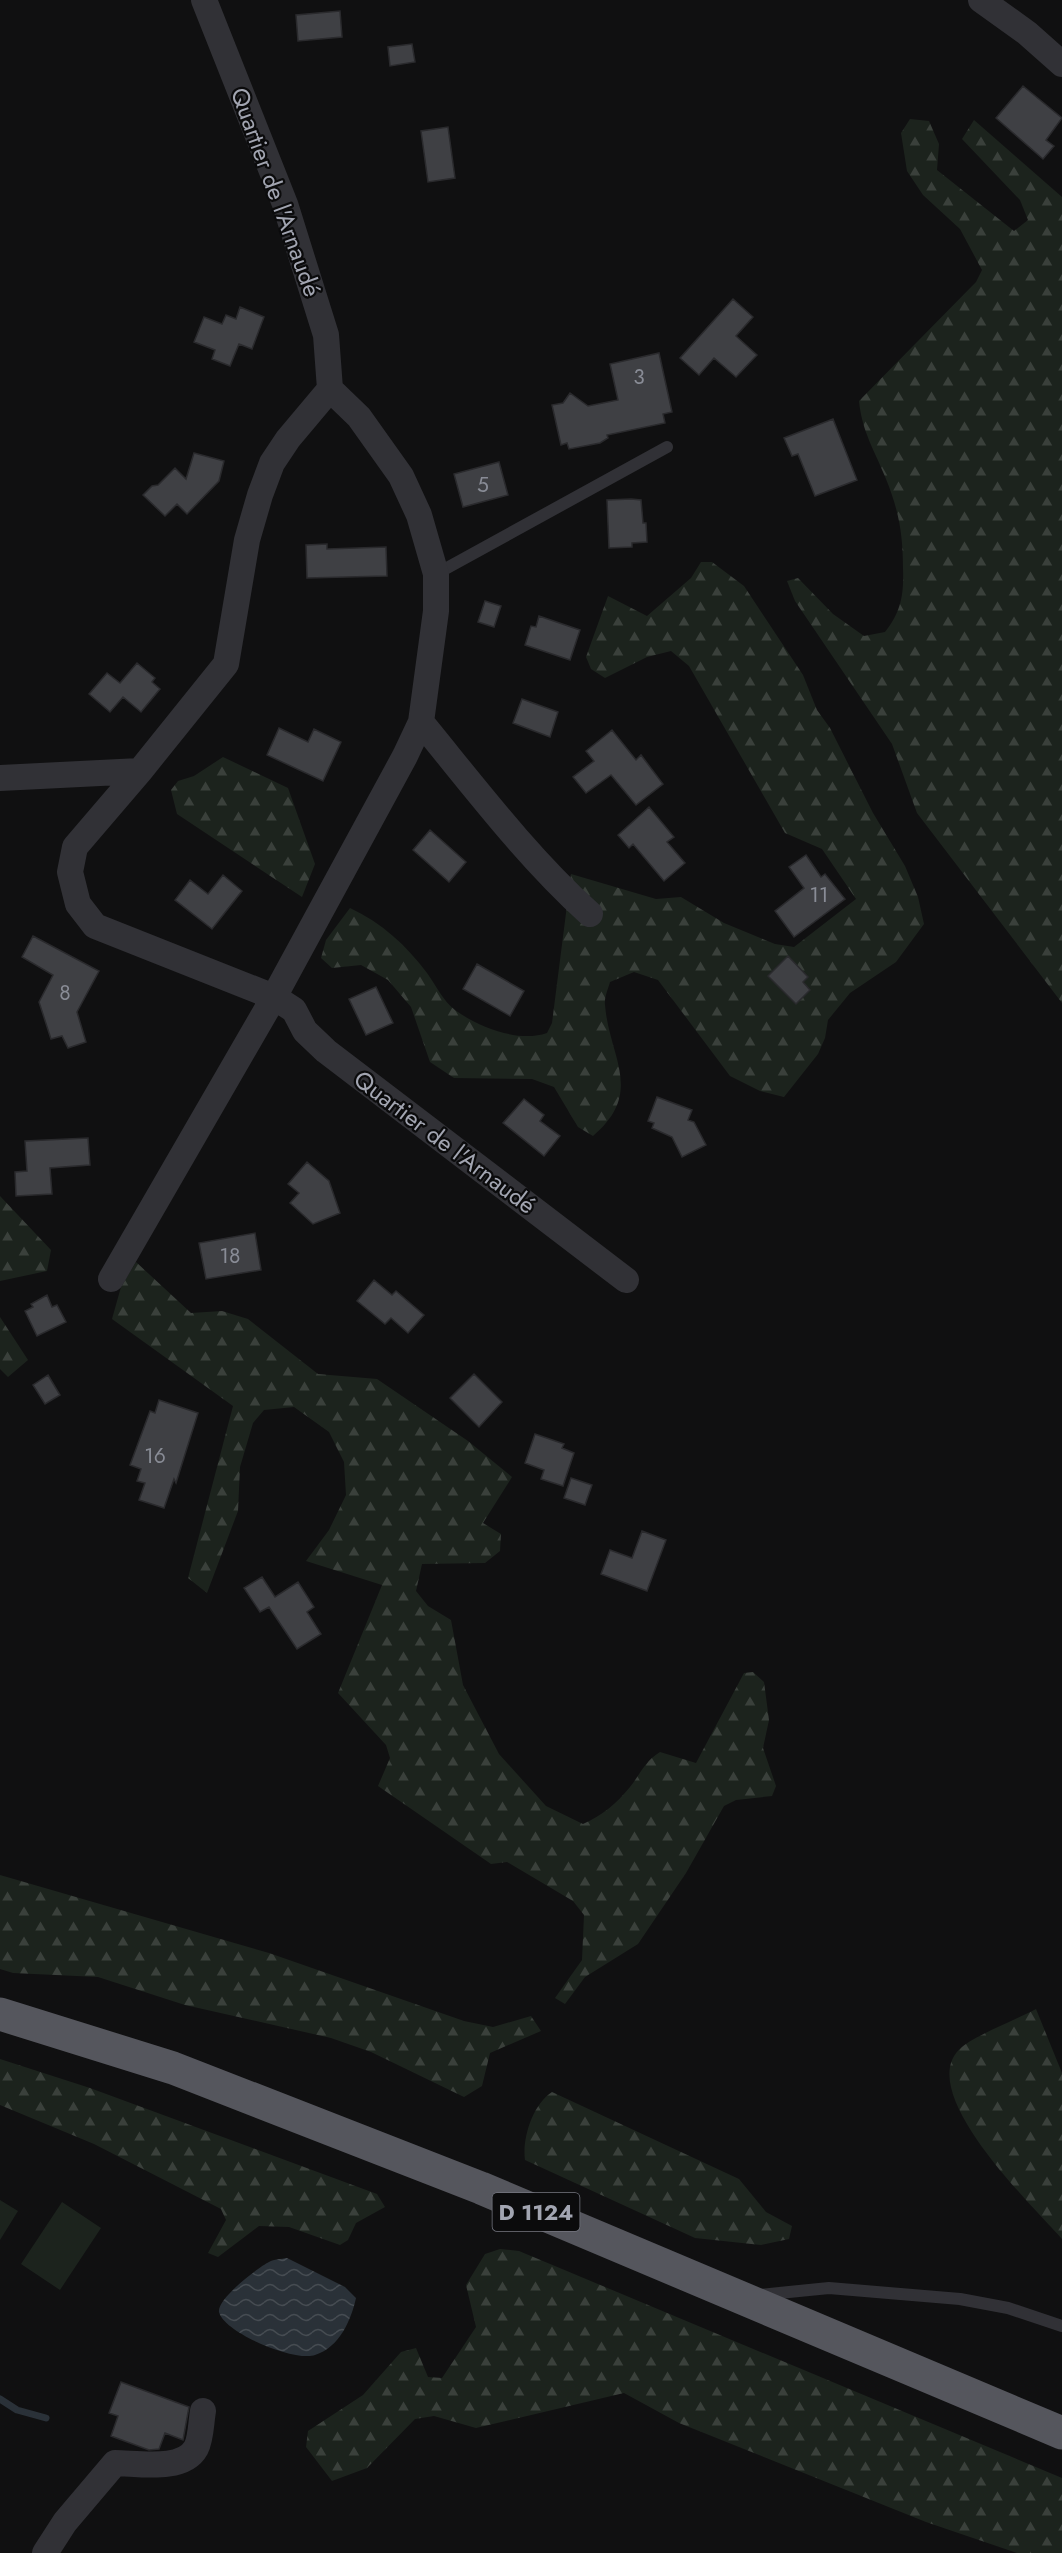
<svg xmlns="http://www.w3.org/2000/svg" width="1062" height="2553" font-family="Jost,sans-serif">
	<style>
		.forest { fill: url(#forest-firs) }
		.park { fill: #1c231d }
		.water { fill: url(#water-waves) }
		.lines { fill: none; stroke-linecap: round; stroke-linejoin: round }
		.stream { stroke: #2a3138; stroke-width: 7 }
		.building { fill: #3f4044; stroke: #2a2a2d; stroke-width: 1.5 }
		.service { stroke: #313136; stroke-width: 12 }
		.minor { stroke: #313136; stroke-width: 26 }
		.trunk { stroke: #55565d; stroke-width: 33 }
		.labels { text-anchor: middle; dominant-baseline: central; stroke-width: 4.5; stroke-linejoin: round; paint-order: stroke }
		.number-label { font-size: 21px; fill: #898c96 }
		.shield { fill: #0b0b0c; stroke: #757780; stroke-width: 1.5 }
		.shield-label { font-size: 22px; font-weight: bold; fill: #a2a5b1 }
		.street-label { font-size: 24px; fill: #a2a5b1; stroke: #0b0b0c }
	</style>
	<defs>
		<pattern id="forest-firs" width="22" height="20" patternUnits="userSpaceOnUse" patternTransform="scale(1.5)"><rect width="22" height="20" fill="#1c231d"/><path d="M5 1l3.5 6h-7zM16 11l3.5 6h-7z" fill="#3a403b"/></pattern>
		<pattern id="water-waves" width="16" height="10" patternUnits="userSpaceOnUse" patternTransform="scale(1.5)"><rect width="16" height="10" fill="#2a3138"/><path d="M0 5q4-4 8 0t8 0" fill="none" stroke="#464c52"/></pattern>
	</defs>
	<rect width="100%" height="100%" fill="#101011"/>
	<path class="forest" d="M 910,119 L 929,121 L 939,144 L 937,170 L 1014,231 L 1028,220 L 1020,200 L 962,139 L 974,120 L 1062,197 L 1062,1003 L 917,813 L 892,744 L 795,601 L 787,581 L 798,578 L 833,614 L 864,636 L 885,632 C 901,612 904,595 903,568 C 903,535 899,511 886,479 C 875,451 862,432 859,401 L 976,282 L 982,270 L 960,229 L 923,195 L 907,171 L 901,133 Z
		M 701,562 L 712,562 L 744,586 L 803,675 L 817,710 L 830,728 L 873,813 L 905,866 L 918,897 L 924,924 L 896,962 L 850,993 L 828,1020 L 825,1038 L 818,1054 L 784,1097 L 760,1091 L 730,1076 L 658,980 L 634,972 L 610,982 C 608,989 604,998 605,1005 C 609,1057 645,1092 593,1136 L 578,1127 L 554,1087 L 532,1079 L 454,1078 L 430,1062 L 411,1007 L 388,980 L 361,965 L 332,968 L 321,958 L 326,940 L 350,908 C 382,923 406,945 427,973 C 435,984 444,1002 455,1010 C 478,1027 519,1043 547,1033 L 552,1023 L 571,874 L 656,899 L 681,897 L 724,923 L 775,944 L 794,947 L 856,899 L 822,849 L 785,833 L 689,666 L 671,651 L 647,657 L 605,678 L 591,669 L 586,657 L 608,596 L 647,616 L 691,578 Z
		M 223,757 L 288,788 L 315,864 L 302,897 L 177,814 L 171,790 L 178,781 L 194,776 Z
		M 0,1196 L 51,1250 L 47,1271 L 0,1281 Z
		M 136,1262 L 191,1313 L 222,1311 L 248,1319 L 318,1374 L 377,1379 L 468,1441 L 512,1477 L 483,1523 L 501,1534 L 500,1551 L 485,1563 L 422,1564 L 416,1591 L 428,1606 L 451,1620 L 463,1685 L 499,1754 L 546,1806 L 583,1824 C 603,1815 616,1804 630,1787 C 641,1773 645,1761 660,1752 L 696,1763 L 744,1673 L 753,1672 L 764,1682 L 769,1720 L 763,1748 L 776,1786 L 772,1796 L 736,1800 L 724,1806 L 686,1873 L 638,1944 L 585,1977 L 565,2004 L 555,1998 L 582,1960 L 584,1915 L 573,1901 L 507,1862 L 491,1864 L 378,1786 L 390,1758 L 386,1745 L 338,1693 L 382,1585 L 306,1561 L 329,1530 L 346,1495 L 344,1462 L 329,1432 L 294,1407 L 264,1410 L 253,1423 L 240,1467 L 238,1511 L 207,1593 L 188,1578 L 233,1406 L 112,1319 L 121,1287 Z
		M 0,1317 L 28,1360 L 8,1377 L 0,1369 Z
		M 0,1875 L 269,1953 L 464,2021 L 493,2027 L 531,2016 L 541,2031 L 490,2053 L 482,2086 L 464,2097 L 371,2052 L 331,2038 L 185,2005 L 98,1977 L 13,1973 L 0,1969 Z
		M 1036,2009 L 1062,2073 L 1062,2239 C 1034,2207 910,2089 962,2047 C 976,2035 1018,2019 1036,2009 Z
		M 0,2059 L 90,2088 L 377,2194 L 385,2207 L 356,2223 L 348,2240 L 340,2245 L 289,2227 L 259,2226 L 218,2257 L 208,2253 L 226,2220 L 221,2209 L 94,2144 L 0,2105 Z
		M 552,2092 L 739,2179 L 766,2212 L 792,2226 L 789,2239 L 761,2245 L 695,2238 L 525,2160 C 522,2138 533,2104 552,2092 Z
		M 500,2249 L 519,2251 L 1062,2478 L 1062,2553 L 1017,2553 L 926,2522 L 679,2423 L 624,2393 L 476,2428 L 434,2416 L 415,2419 L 367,2468 L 332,2481 L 306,2447 L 308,2431 L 363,2395 L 401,2352 L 416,2348 L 428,2377 L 442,2378 L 476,2327 L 466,2285 L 485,2254 Z"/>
	<path class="park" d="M 0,2200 L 18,2211 L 0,2240 Z
		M 62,2202 L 101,2228 L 60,2290 L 21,2264 Z"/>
	<path class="water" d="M 287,2258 L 345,2287 L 356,2298 C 351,2320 340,2347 315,2355 C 295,2362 224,2333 219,2312 C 217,2299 257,2268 269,2262 C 274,2259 281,2259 287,2258 Z"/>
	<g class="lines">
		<path class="stream" d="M 0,2399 L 17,2410 L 46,2418"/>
	</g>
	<path class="building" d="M 340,11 L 342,37 L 298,41 L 296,15 Z
		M 412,44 L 415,62 L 390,66 L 388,47 Z
		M 1023,86 L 1062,118 L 1046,140 L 1054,146 L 1043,159 L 996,118 Z
		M 448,127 L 455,178 L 428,182 L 421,131 Z
		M 733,299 L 753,317 L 736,336 L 757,355 L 736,377 L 714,358 L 699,375 L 680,358 Z
		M 240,307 L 264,317 L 252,349 L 239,344 L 230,366 L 212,359 L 215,350 L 194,342 L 204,317 L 222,324 L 226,315 L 236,319 Z
		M 659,353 L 672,412 L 663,414 L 665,423 L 607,435 L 608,438 L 600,443 L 569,449 L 567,443 L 561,445 L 552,405 L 563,403 L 570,393 L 588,406 L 618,400 L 610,364 Z
		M 833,419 L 857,480 L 815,496 L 798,454 L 792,456 L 784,438 Z
		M 194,453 L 224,461 L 219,481 L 187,514 L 177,504 L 165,516 L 143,495 L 152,486 L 158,485 L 175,468 L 186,479 Z
		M 499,462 L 508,495 L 463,507 L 454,474 Z
		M 631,499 L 641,500 L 643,523 L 646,523 L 647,542 L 632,543 L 632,547 L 609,548 L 607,500 Z
		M 327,544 L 327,549 L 386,547 L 387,576 L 307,578 L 306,545 Z
		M 485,601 L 501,606 L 494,627 L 478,622 Z
		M 539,616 L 580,630 L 570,660 L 525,645 L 531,626 L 536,627 Z
		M 137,663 L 155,678 L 152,682 L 160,689 L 141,712 L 123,697 L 110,712 L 89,694 L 107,673 L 120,683 Z
		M 522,699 L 558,712 L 550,737 L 513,723 Z
		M 279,728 L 308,742 L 314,729 L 341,742 L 323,781 L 267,755 Z
		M 612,730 L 636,760 L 641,755 L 663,784 L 636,805 L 611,775 L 586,793 L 573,777 L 594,761 L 586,751 Z
		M 649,807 L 674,837 L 667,842 L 685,863 L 664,881 L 633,844 L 629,848 L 618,835 Z
		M 430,830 L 466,862 L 449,882 L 413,850 Z
		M 806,855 L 821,877 L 825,874 L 845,899 L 794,937 L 775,911 L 804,888 L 789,867 Z
		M 223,875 L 242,891 L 212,929 L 175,900 L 190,880 L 208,894 Z
		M 33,936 L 99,971 L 77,1012 L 86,1042 L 68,1048 L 62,1036 L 51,1039 L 39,1002 L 53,975 L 22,957 Z
		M 788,956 L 808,977 L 803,982 L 810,990 L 796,1004 L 768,976 Z
		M 477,964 L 524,991 L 510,1016 L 463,989 Z
		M 376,987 L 393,1023 L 366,1035 L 349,999 Z
		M 657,1097 L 692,1110 L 688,1120 L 694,1122 L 706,1145 L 682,1157 L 672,1137 L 652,1128 L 654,1123 L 648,1121 Z
		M 524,1099 L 544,1115 L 540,1121 L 560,1136 L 544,1156 L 503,1123 Z
		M 88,1138 L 90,1165 L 50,1168 L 52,1194 L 16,1196 L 15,1172 L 27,1171 L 25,1141 Z
		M 307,1162 L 329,1181 L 340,1213 L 313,1224 L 290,1203 L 299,1193 L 288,1184 Z
		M 255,1233 L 261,1270 L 206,1279 L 199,1243 Z
		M 374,1280 L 392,1295 L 396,1291 L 424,1315 L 408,1333 L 391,1318 L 385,1324 L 357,1301 Z
		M 47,1295 L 52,1307 L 57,1305 L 66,1322 L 37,1336 L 25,1311 L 33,1307 L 31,1304 Z
		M 474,1374 L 502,1402 L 479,1427 L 450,1398 Z
		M 48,1375 L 60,1395 L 45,1404 L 33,1385 Z
		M 159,1400 L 198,1413 L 176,1483 L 174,1479 L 164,1508 L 139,1500 L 145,1483 L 137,1481 L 141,1469 L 130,1465 L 150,1411 L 155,1413 Z
		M 535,1434 L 564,1444 L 562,1448 L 574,1453 L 563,1486 L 541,1479 L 544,1470 L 525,1463 Z
		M 571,1478 L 592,1485 L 585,1505 L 564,1498 Z
		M 642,1531 L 666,1540 L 647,1591 L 601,1574 L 610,1550 L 632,1558 Z
		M 262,1577 L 275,1597 L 298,1582 L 314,1607 L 307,1612 L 321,1634 L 297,1649 L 269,1607 L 260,1612 L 244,1588 Z
		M 121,2382 L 189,2407 L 183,2440 L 165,2433 L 159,2449 L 149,2450 L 111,2436 L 118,2416 L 109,2413 Z"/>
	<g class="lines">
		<path class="service" d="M 436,574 L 667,447
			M 759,2295 L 829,2288 L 960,2299 L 1008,2308 L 1062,2326"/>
		<path class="minor" d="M 981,0 L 1027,33 L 1062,64
			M 421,722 C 475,788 527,857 590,914
			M 140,771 L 75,847 L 70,872 L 78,904 L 95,926 L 274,997 L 294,1010 L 305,1031 L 326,1051 L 626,1280
			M 0,778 L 140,771 L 226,664 L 247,540 L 260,495 L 272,463 L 288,439 L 330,389
			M 111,1279 L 274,997 L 405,756 L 421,722 L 436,611 L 436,574 L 419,515 L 401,476 L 359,417 L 330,389 L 326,335 L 285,204 L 204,0
			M 45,2553 L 65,2522 L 115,2463 C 137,2463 183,2472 196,2448 C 201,2439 201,2422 203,2411"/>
		<path class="trunk" d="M 0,2014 L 173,2068 L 481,2188 L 1062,2433"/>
	</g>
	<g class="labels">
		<g class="number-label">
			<text x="639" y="377">3</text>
			<text x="483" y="485">5</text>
			<text x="819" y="895">11</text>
			<text x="65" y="993">8</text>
			<text x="230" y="1256">18</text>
			<text x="155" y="1456">16</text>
		</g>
		<rect class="shield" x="492.5" y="2193" width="87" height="38" rx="4.5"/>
		<g class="shield-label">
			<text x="536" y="2212">D 1124</text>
		</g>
		<g class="street-label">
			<text transform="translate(276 192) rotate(70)">Quartier de l'Arnaudé</text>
			<text transform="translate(445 1142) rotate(37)">Quartier de l'Arnaudé</text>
		</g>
	</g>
</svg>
